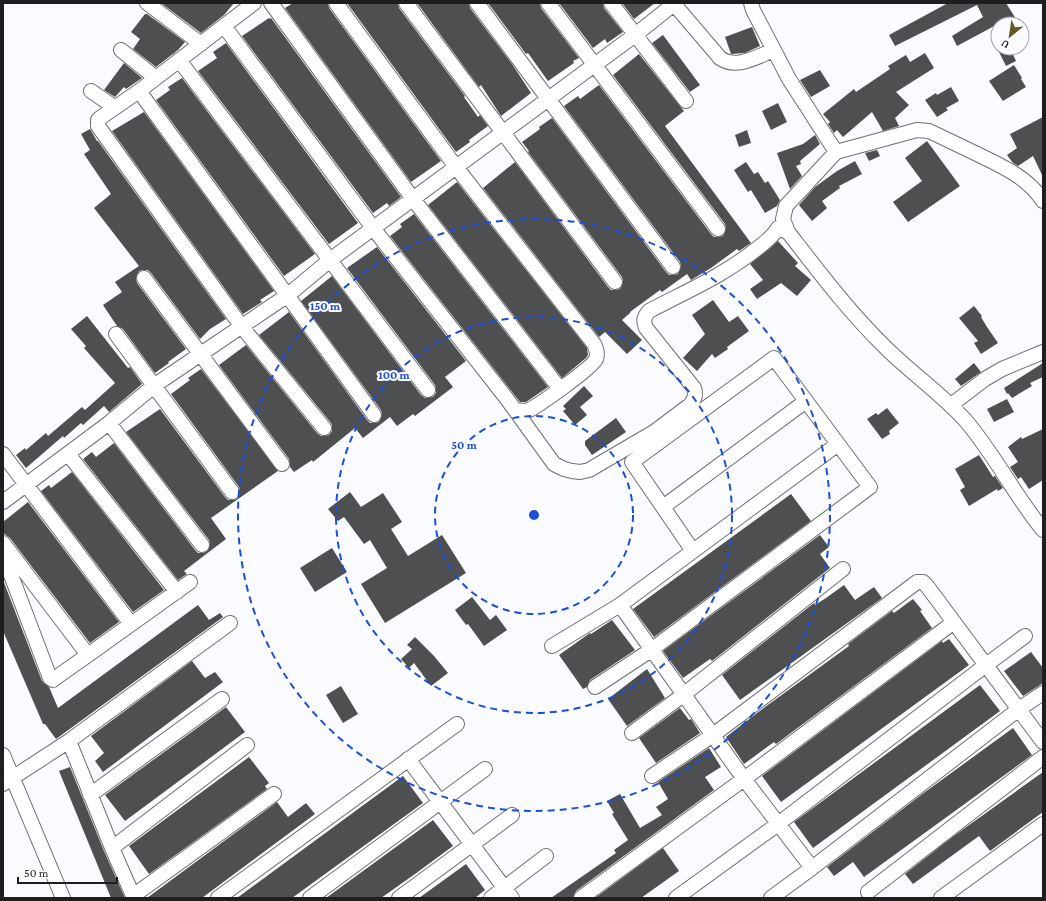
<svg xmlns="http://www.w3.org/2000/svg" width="1046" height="901" font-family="'Crimson Pro',serif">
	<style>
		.building { fill: #4e4f51 }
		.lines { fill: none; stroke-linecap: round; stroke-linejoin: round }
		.minor-casing { stroke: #6f7072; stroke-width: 16 }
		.minor { stroke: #fff; stroke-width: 14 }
		.ring { fill: none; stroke: #1d4ed8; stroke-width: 2; stroke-dasharray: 7 5 }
		.centre { fill: #1d4ed8; stroke: #fafbfe; stroke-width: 2 }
		.ring-label { font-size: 12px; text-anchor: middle; font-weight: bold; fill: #1d4ed8; stroke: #fafbfe; stroke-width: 4; stroke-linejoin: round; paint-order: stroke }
	</style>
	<rect width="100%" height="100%" fill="#fafbfe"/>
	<path class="building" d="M 161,3 L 234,3 L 224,15 L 201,33 Z
		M 293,3 L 328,3 L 329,8 L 441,161 L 411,182 L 285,8 Z
		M 347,3 L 398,3 L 399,8 L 465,96 L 464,97 L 478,117 L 480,115 L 488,126 L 469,140 L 470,142 L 456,152 Z
		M 417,3 L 469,3 L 470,8 L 512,64 L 531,93 L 501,116 L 481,85 L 479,87 Z
		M 488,3 L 540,3 L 541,8 L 579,58 L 573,61 L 574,63 L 548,81 L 528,53 L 526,54 Z
		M 559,3 L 603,3 L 604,8 L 623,32 L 607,43 L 605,39 L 593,48 Z
		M 622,3 L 655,3 L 634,19 Z
		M 948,3 L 1006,3 L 1016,19 L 1008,24 L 998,24 L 957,46 L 952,36 L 983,17 L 977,5 L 895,46 L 889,35 Z
		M 145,14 L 147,14 L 185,42 L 178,50 L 156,67 L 133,49 L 140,39 L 131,32 Z
		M 269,18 L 270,19 L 271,18 L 401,197 L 389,206 L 387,203 L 373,213 L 242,36 Z
		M 752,27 L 760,46 L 745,53 L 731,54 L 725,37 Z
		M 663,35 L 700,85 L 690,92 L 652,43 Z
		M 226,43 L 358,223 L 329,244 L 198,71 L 217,58 L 213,52 Z
		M 997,48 L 1010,48 L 1016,61 L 1006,66 Z
		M 925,53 L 934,68 L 896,92 L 909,105 L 895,118 L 899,126 L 883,131 L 872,112 L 843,137 L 837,130 L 834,133 L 828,124 L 830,122 L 823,114 L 854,89 L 856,92 L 890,69 L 888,66 L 906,55 L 910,62 Z
		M 639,54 L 684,111 L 665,126 L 751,243 L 739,251 L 737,249 L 711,268 L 691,280 L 687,274 L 662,292 L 660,290 L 630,312 L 630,313 L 622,320 L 642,340 L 627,354 L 605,332 L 599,337 L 483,188 L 515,162 L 608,287 L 611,290 L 616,290 L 620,289 L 623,281 L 622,277 L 528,152 L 529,151 L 522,142 L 540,129 L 539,127 L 552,118 L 666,272 L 669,275 L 674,275 L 678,274 L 681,266 L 680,262 L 564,106 L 578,96 L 580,99 L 599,85 L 711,234 L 714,237 L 719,237 L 723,236 L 726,228 L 725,224 L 613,75 Z
		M 124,63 L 142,78 L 126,89 L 124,87 L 115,97 L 104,90 Z
		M 1014,65 L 1022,78 L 1021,79 L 1026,87 L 1003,101 L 989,81 Z
		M 820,70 L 830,86 L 811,97 L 800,80 Z
		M 182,78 L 315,254 L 284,276 L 156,100 L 170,90 L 168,87 Z
		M 951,87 L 959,101 L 946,108 L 948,110 L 937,117 L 925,100 L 936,93 L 937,95 Z
		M 778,103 L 787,122 L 771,130 L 762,111 Z
		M 144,112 L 274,291 L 260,300 L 262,302 L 243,314 L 112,131 Z
		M 1043,117 L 1043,177 L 1033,156 L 1018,166 L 1013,163 L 1007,155 L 1017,148 L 1010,134 Z
		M 90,129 L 97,141 L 98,141 L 226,319 L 210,329 L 200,339 L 151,273 L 148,270 L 143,270 L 139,271 L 136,279 L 137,283 L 186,349 L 168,362 L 169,363 L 155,373 L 123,329 L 117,326 L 103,305 L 122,292 L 115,282 L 139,266 L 94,208 L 111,194 L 84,154 L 90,150 L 81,134 Z
		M 747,130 L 751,143 L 739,147 L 735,135 Z
		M 815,135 L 820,144 L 800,161 L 801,164 L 796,166 L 802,176 L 790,189 L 777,153 L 803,144 Z
		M 927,141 L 960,186 L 908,222 L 893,202 L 922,181 L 905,158 Z
		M 877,150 L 880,156 L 869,161 L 865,153 Z
		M 855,161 L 862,174 L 839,186 L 840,188 L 822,201 L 827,208 L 812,221 L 799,205 L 815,187 L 837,171 Z
		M 746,162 L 754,174 L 758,172 L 765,183 L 768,181 L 780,200 L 777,206 L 765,213 L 751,190 L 748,192 L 734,170 Z
		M 457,182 L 587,348 L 588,355 L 586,358 L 562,378 L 428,205 Z
		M 414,214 L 548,387 L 526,402 L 520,402 L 390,236 L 402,227 L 400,224 Z
		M 778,241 L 798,263 L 795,266 L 811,280 L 797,296 L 781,283 L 757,299 L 750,289 L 763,280 L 750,264 Z
		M 377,247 L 466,361 L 445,377 L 453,387 L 415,416 L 413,414 L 397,426 L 390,417 L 363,438 L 355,428 L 313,462 L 312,460 L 294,472 L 290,467 L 289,459 L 219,365 L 246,345 L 317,433 L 321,436 L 329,435 L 332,431 L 332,426 L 331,423 L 259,335 L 289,312 L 367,420 L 370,423 L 374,423 L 379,422 L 382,415 L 381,410 L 301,301 L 332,276 L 421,395 L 425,398 L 433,397 L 436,393 L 436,389 L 435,385 L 347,268 Z
		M 713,300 L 729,322 L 738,316 L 749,331 L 727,347 L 728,349 L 715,358 L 712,354 L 697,371 L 683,358 L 705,334 L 692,315 Z
		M 974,306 L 982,316 L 981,317 L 987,327 L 998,343 L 981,354 L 974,343 L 978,341 L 959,318 Z
		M 87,316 L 128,368 L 130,367 L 142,384 L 109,412 L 104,406 L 83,425 L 81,423 L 64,438 L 63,436 L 26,468 L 16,455 L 25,448 L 26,450 L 46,433 L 48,436 L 82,407 L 85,410 L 115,383 L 84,348 L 86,346 L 71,329 Z
		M 974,363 L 981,372 L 961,386 L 955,379 Z
		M 1043,363 L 1043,377 L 1030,383 L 1032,386 L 1012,398 L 1008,393 L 1007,394 L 1004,388 Z
		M 201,369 L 278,471 L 211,518 L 226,539 L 184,571 L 187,574 L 178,580 L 83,459 L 92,452 L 96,457 L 114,443 L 195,550 L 198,553 L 203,553 L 207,551 L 210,544 L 209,540 L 126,432 L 160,409 L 225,497 L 228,500 L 233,500 L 237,499 L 240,491 L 239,487 L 171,394 L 190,380 L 188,378 Z
		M 584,386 L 593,396 L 580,407 L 587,415 L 575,425 L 563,411 L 566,409 L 563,406 Z
		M 1007,399 L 1014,412 L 994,422 L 987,409 Z
		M 887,408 L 899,423 L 889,431 L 890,434 L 882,439 L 867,419 L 876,413 L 878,415 Z
		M 616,418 L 626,432 L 592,455 L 585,445 L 585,441 Z
		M 1043,429 L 1043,480 L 1029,489 L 1021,477 L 1018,479 L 1010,467 L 1018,462 L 1008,447 L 1021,437 L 1022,439 Z
		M 979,455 L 993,477 L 995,476 L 1003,488 L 998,491 L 997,489 L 969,506 L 960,490 L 965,487 L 955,469 Z
		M 72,472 L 164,590 L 133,612 L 41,491 L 49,485 L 51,488 Z
		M 350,492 L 361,507 L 383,493 L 402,522 L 391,529 L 408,556 L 442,535 L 466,573 L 385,623 L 361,584 L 387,568 L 370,540 L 364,544 L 344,517 L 338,521 L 328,509 Z
		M 791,494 L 811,521 L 654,637 L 633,609 Z
		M 28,502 L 119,622 L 90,643 L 10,538 L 3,533 L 3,522 Z
		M 820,535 L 829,547 L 820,554 L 830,568 L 712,661 L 710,659 L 683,678 L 663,651 Z
		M 332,548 L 347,572 L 315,592 L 300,568 Z
		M 3,580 L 42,681 L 49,687 L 58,708 L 198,605 L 209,620 L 220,613 L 223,617 L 56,739 L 45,724 L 43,724 L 3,631 Z
		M 844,585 L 855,600 L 874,587 L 882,598 L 740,700 L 722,675 L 814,603 L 815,605 L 826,598 Z
		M 472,597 L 490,620 L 496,615 L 507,630 L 484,646 L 468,624 L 466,625 L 455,610 Z
		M 913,599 L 922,610 L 920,611 L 932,628 L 776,744 L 774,742 L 744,764 L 726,737 L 757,713 L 849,646 L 848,644 L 892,611 L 894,613 Z
		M 612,620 L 635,650 L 590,680 L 587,687 L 583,689 L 559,655 L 590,633 L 591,634 Z
		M 415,637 L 434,656 L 448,673 L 431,686 L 414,663 L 409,668 L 401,659 L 412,649 L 407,645 Z
		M 949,639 L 969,665 L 781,802 L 762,776 L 942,641 L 943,643 Z
		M 1031,652 L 1043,668 L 1043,683 L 1023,696 L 1004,671 Z
		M 192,661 L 205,678 L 215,672 L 223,682 L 103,772 L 95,761 L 104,753 L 91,736 Z
		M 647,669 L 665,698 L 627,726 L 608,699 Z
		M 980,685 L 1000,711 L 813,848 L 794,822 Z
		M 341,686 L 358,714 L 343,723 L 326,695 Z
		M 226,707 L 245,732 L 125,821 L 105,795 Z
		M 680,708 L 689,720 L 691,719 L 700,733 L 656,763 L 639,738 Z
		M 1013,728 L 1032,755 L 864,877 L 853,862 L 834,876 L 827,867 L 921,795 Z
		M 709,748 L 721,767 L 705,777 L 714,790 L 576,891 L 573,898 L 551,898 L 616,853 L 614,850 L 628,840 L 612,814 L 614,813 L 607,801 L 620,794 L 640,828 L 662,815 L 656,807 L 668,799 L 658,782 Z
		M 249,757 L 269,783 L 265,786 L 267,789 L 149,874 L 129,846 Z
		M 70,767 L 104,851 L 125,898 L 111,898 L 59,771 Z
		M 1043,772 L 1043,812 L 990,851 L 979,836 L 913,884 L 905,874 L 951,838 Z
		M 403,776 L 423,803 L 292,898 L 237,898 Z
		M 277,802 L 288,817 L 306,803 L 315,814 L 202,898 L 147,898 Z
		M 433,820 L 453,846 L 415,874 L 381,898 L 326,898 Z
		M 663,848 L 679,871 L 641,898 L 595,898 Z
		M 466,864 L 485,890 L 475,898 L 419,898 Z"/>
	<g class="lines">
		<g class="minor-casing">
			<path id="minor" d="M 147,3 L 201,44
				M 254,3 L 139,91 L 100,118 L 98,120 L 98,126 L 242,327 L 324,428
				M 271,3 L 413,199 L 560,389
				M 406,3 L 615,282
				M 477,3 L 673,267
				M 548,3 L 718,229
				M 611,3 L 686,101
				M 751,3 L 753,10 L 789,79 L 836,152
				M 674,4 L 720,58 C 736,70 758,56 774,50
				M 224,26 L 373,228 L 507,399 L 515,410 L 524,411 L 529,410 C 539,405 592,368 596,359 C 598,354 596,348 594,344 L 456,167 L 336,3
				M 121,50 L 156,78
				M 179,60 L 428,390
				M 91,91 L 114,107
				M 139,91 L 374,415
				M 1043,201 C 1027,176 999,165 973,152 C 958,145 944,138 929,131 L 917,130 L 836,152 L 786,206 L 783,219 L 788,232 C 819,272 849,312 885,347 C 911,373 942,394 966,421 C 995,455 1015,496 1043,530
				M 144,278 L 282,464
				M 116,334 L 232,492
				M 951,405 L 985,379 L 1002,369 L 1043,352
				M 515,410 L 554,464 L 564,469 L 572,471 L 580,472 L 589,470 L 654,432 L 690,405 C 695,399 696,395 694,388 L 646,328 C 643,320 644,317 649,311 C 685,292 722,276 754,251 C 763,244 772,238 778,228 L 788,232
				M 109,423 L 202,545
				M 3,454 L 131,624
				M 68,454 L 177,592
				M 3,502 L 109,423 L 155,385 L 288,295 L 330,260 L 635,35 L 674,4 L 674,3
				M 663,507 L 806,401
				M 3,543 L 88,655 L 54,679 L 53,680 L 50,678 L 3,554
				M 552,646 L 620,605
				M 88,655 L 190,582
				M 595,687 L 651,650 L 870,487 L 774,358 L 632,462 L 693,551
				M 632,733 L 683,695 L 843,569
				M 69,741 L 112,848 L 134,898
				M 3,755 L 63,898
				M 408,759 L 512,898
				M 652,776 L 713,735 L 917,582 L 923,582 L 927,586 L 1043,742
				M 3,784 L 69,741 L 230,623
				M 90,795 L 222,699
				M 112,848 L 247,745
				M 812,868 L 1019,709 L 1043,693
				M 868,892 L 1043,757
				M 133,896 L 274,794
				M 218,898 L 457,724
				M 310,898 L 485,769
				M 399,898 L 512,815
				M 491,898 L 546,856
				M 581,898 L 744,779 L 954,622
				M 676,898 L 778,824 L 986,665 L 1025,636
				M 771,898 L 812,868 L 744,779 L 620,605 L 838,444
				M 941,898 L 1043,824"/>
		</g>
		<use href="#minor" class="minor"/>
	</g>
	<g class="ring">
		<circle cx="534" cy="515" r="99"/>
		<circle cx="534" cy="515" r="198"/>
		<circle cx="534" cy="515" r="296"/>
	</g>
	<circle cx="534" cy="515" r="6" class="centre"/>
	<g class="ring-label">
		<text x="325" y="310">150 m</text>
		<text x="394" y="379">100 m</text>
		<text x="464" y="449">50 m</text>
	</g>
	<rect width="1046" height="901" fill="none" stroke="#1d1e1f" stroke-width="8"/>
	<g transform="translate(1010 36) rotate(210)"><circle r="19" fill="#fafbfe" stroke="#a2a3a5"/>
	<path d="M0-3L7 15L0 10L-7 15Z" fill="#625925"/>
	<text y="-6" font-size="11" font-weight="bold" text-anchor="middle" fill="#1d1e1f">U</text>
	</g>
	<path d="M18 877v6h99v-6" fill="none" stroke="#1d1e1f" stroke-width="2"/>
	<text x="24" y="877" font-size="12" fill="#1d1e1f" stroke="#fafbfe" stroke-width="3" paint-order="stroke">50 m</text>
</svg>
